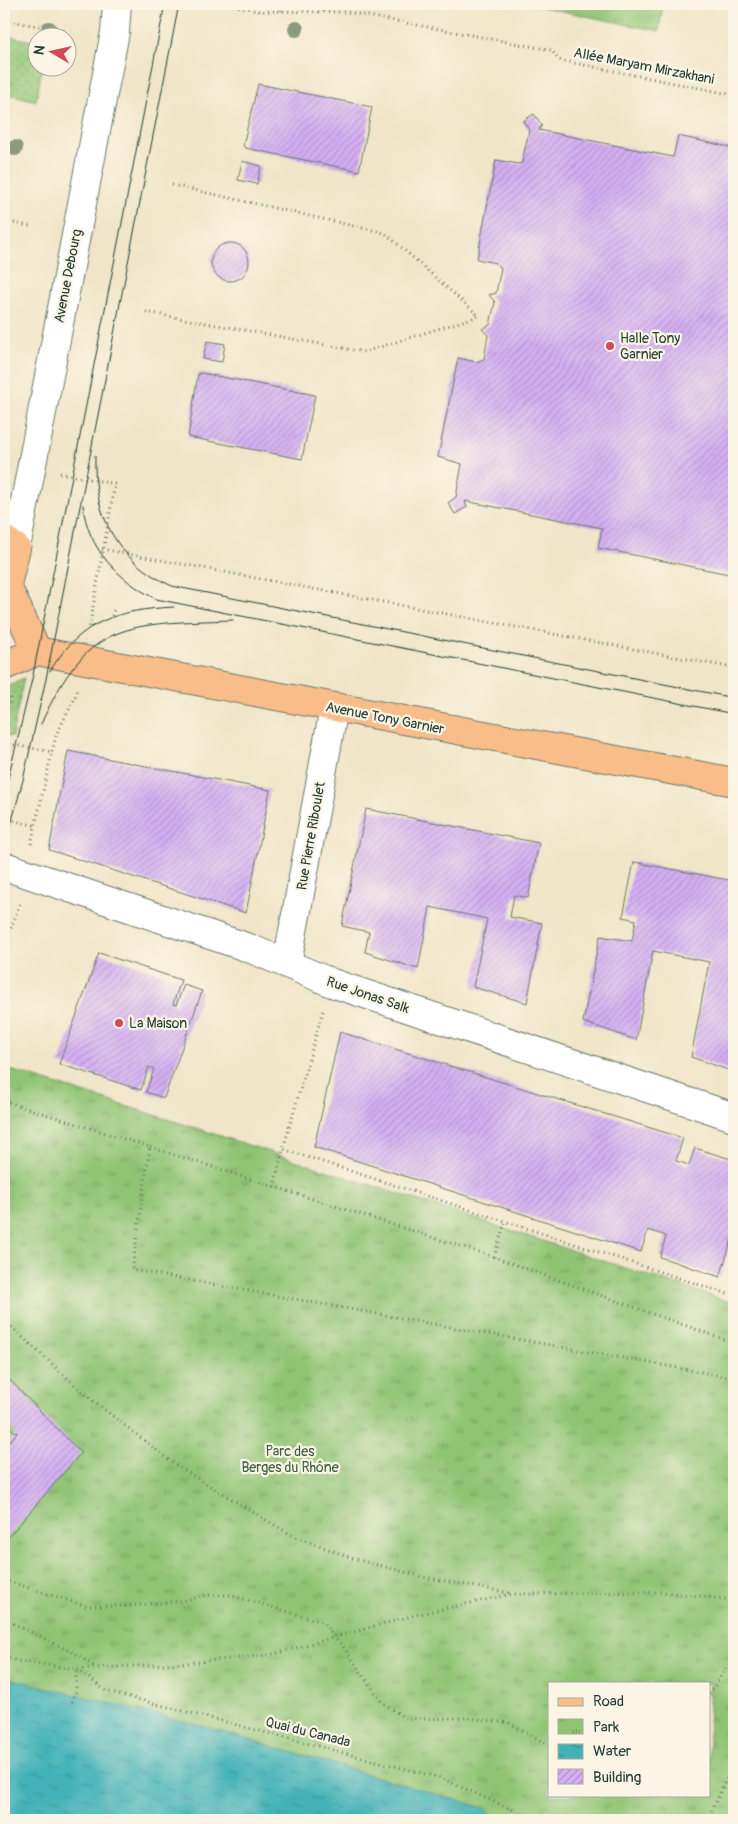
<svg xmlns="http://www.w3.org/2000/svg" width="738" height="1824" font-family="Pangolin,sans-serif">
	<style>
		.grass { fill: url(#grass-dots); stroke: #588054 }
		.park { fill: url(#park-tufts); stroke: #588054; fill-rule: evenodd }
		.water { fill: url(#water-ripples); stroke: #307876 }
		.building { fill: url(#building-hatch) }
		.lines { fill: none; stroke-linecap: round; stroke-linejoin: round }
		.minor-casing { stroke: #687868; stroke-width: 30 }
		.major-casing { stroke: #687868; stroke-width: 30 }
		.path { stroke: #687868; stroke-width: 3; stroke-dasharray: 1 4; stroke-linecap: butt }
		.minor { stroke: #fff; stroke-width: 28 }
		.major { stroke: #f8bd89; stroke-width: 28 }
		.tram { stroke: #1f3d34; stroke-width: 1 }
		.tree { fill: #8c9b7f }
		.poi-dot { fill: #d1495b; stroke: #fcf5e5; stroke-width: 2 }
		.labels { text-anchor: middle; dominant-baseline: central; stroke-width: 4.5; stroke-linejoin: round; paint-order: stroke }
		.street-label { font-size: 14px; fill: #1f3d34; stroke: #fcf5e5 }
		.poi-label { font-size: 14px; fill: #1f3d34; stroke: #fcf5e5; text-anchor: start }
		.park-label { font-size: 14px; fill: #3b5f44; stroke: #fcf5e5 }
	</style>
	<defs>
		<pattern id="grass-dots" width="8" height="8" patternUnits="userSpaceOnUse" patternTransform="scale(1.25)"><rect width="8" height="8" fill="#90c475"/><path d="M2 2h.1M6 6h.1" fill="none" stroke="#75a061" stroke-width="1.8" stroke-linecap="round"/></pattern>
		<pattern id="park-tufts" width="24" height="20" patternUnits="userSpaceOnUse" patternTransform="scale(1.25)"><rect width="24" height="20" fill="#90c475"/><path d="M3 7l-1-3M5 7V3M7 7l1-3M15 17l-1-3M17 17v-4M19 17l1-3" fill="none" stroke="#75a061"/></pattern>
		<pattern id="water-ripples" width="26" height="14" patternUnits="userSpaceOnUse" patternTransform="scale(1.25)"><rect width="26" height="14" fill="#42b2b8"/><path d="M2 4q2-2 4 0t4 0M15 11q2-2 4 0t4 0" fill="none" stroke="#379296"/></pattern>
		<pattern id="building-hatch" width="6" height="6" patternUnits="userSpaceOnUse" patternTransform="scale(1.25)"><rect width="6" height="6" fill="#d5b0f4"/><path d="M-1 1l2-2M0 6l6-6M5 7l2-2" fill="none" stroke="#ac90c6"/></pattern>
	</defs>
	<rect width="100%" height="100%" fill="#fcf5e5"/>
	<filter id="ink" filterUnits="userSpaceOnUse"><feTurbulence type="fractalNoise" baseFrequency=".02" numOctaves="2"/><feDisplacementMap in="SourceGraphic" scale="10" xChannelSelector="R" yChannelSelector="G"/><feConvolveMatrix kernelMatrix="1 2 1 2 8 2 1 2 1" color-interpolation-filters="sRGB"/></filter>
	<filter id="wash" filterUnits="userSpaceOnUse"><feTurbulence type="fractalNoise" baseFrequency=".0096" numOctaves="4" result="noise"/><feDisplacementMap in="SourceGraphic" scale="20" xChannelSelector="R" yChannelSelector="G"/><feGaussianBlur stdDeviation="1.12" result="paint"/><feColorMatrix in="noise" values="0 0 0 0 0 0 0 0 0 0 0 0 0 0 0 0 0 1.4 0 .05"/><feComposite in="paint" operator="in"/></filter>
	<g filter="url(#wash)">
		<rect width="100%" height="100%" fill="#f0e5c8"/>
		<path class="grass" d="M 4,35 L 37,42 L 38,68 L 42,68 L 36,101 L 4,93 Z
			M 24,678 L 12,737 L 4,735 L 4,690 L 13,683 Z"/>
		<path class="park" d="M 528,4 L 663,4 L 659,31 Z
			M 4,1068 L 199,1129 L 733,1303 L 734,1296 L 734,1820 L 494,1820 L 487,1809 L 4,1677 ZM 549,1683 L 709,1683 L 709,1795 L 549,1795 Z"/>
		<path class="water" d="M 4,1677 L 202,1726 L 487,1809 L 494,1820 L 4,1820 Z"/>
		<g id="blocks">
			<path class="building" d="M 258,84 L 372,107 L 359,171 L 245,148 L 243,145 Z
				M 534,114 L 542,125 L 539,130 L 673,157 L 678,136 L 734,148 L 734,575 L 598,548 L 602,528 L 465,501 L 467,507 L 455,514 L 448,503 L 456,497 L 462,464 L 438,457 L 458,358 L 476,362 L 484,359 L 488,335 L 482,329 L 490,325 L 495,302 L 489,295 L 496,293 L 501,268 L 496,263 L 477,259 L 496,160 L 518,164 L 522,163 L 529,130 L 523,121 Z
				M 242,161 L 261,166 L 257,184 L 238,180 Z
				M211 262a19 19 0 1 1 38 0a19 19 0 1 1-38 0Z
				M 207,341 L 225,344 L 222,362 L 203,359 Z
				M 201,373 L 315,395 L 302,459 L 188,437 L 198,374 Z
				M 68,751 L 270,790 L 246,913 L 49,850 Z
				M 366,809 L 539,843 L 528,898 L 514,895 L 510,917 L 542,923 L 527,1003 L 473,987 L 487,919 L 430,907 L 418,969 L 365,952 L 369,932 L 342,926 Z
				M 634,862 L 734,881 L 734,1072 L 691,1057 L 709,962 L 653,951 L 636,1040 L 583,1022 L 600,936 L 632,941 L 636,920 L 623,917 Z
				M 99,953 L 181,980 L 173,1004 L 176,1005 L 184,985 L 202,991 L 164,1098 L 146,1092 L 154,1069 L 149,1067 L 141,1090 L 59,1064 Z
				M 340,1032 L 683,1138 L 676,1161 L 689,1165 L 695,1148 L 734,1160 L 734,1232 L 720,1277 L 660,1257 L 666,1236 L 648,1230 L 641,1252 L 314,1147 Z
				M 4,1374 L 81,1453 L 4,1542 L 4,1448 L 17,1433 L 4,1423 Z"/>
		</g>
	</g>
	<g filter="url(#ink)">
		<use href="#blocks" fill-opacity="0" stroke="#687868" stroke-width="1"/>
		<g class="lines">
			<g class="minor-casing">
				<path id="minor" d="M 16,548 L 115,32 L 117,4
					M 4,866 L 249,948 L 332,983 L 734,1117
					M 287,964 L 334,708"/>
			</g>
			<g class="major-casing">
				<path id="major" d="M 4,540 L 16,548 L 4,596
					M 7,586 L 37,651
					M 4,666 L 37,651 L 734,782"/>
			</g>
			<path class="path" d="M 229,4 L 256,11 L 347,12 L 551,50 L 559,60 L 734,95
				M 281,11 L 283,4
				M 4,20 L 68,31
				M 4,221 L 33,227
				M 146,312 L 364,352 L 479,316 L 385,233 L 168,184
				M 60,473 L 115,484 L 89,630
				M 102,549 L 734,668
				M 112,616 L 114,610
				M 4,728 L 11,695
				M 4,743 L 52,752
				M 4,818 L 36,826
				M 31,844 L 56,735 L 75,698 L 77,688
				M 4,947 L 20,903
				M 323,1011 L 283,1149 L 728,1294
				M 4,1101 L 150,1147 L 132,1270 L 734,1378
				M 150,1147 L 494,1257 L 734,1343
				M 274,1187 L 283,1149
				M 494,1257 L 505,1223
				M 4,1320 L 87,1396 L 177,1466 L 293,1536 L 352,1558 L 423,1577 L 510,1593
				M 4,1580 L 86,1606 L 126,1606 L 182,1601 L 207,1595 L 230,1595 L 323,1622 L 334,1637 L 342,1645 L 381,1701 L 406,1719 L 467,1718 L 509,1723 L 549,1745
				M 4,1619 L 80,1656 L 95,1667
				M 4,1657 L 19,1661 L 76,1669 L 186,1663 L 270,1655 L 419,1614 L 513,1594 L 663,1592 L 734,1600
				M 77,1669 L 106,1691 L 441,1778 L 535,1820
				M 709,1694 L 734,1657
				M 72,1702 L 76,1691 L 76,1669
				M 707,1820 L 734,1763"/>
			<use href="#minor" class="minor"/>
			<use href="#major" class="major"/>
			<path class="tram" d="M 95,456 C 93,516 117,561 172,586 L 734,698
				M 83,505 C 87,549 119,580 156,599 L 734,714
				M 50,671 C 81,620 118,610 174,607
				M 41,724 C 88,619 128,624 233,620
				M 4,795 L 33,675 L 165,4
				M 4,850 L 23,780 L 46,679 L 179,4"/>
		</g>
		<g class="tree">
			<circle cx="49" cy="29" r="8"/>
			<circle cx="296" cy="29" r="8"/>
			<circle cx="15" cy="148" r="8"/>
		</g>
	</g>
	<g class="poi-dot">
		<circle cx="610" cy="346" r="5"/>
		<circle cx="119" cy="1023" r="5"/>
	</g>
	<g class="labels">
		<g class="street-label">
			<text transform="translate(644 66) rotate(11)">Allée Maryam Mirzakhani</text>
			<text transform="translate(68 276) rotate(-79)">Avenue Debourg</text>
			<text transform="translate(385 718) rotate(11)">Avenue Tony Garnier</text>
			<text transform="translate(311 836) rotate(-80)">Rue Pierre Riboulet</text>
			<text transform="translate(368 995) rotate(19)">Rue Jonas Salk</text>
			<text transform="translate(308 1732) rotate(14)">Quai du Canada</text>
		</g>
		<g class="poi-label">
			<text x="620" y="338">Halle Tony<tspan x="620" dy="16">Garnier</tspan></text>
			<text x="129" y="1023">La Maison</text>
		</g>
		<g class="park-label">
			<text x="290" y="1451">Parc des<tspan x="290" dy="16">Berges du Rhône</tspan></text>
		</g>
	</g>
	<rect width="738" height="1824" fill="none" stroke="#fcf5e5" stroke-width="20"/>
	<rect x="548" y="1682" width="162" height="115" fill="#fcf5e5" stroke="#a4ab9e"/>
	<rect x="558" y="1698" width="25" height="8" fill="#f8bd89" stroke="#a4ab9e"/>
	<text x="593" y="1706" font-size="15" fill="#1f3d34">Road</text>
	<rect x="558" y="1719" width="25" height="15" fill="url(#park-tufts)" stroke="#a4ab9e"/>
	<text x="593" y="1732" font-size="15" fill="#1f3d34">Park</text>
	<rect x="558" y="1744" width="25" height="15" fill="url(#water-ripples)" stroke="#a4ab9e"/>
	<text x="593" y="1756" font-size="15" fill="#1f3d34">Water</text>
	<rect x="558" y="1769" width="25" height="15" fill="url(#building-hatch)" stroke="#a4ab9e"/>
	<text x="593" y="1782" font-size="15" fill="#1f3d34">Building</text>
	<g transform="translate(52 52) rotate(279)"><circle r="24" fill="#fcf5e5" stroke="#a4ab9e"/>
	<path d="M0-4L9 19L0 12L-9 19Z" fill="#d1495b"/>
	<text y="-8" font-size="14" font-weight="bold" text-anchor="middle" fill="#1f3d34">N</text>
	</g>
</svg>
